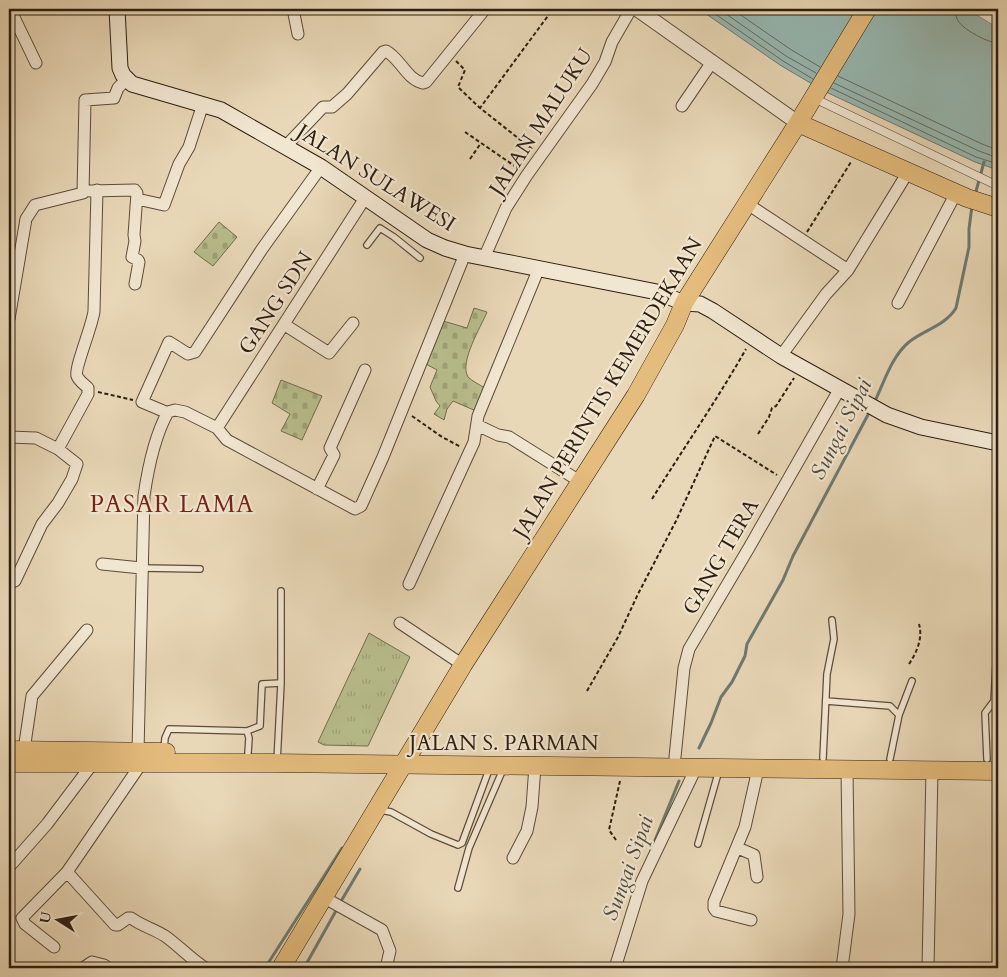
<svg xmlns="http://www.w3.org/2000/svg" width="1007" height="977" font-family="Cardo,serif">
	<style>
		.grass { fill: url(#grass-tufts); stroke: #726e4f }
		.cemetery { fill: url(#cemetery-stones); stroke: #726e4f }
		.water { fill: #97b9b2; stroke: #6c7b72 }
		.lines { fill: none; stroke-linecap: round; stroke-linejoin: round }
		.shore { stroke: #626c62; stroke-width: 1 }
		.stream { stroke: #6c7b72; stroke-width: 3 }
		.service-casing { stroke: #5b4c3a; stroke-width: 8 }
		.pedestrian-casing { stroke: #5b4c3a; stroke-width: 9 }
		.minor-casing { stroke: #5b4c3a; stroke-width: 13 }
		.tertiary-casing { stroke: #5b4c3a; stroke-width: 16 }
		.secondary-casing { stroke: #2c1e11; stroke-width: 17 }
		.primary-casing { stroke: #2c1e11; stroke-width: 19 }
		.trunk-casing { stroke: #2c1e11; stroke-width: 19 }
		.path { stroke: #2c1e11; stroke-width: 2; stroke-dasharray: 4 2.5; stroke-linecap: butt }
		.service { stroke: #f1e6d0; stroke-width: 5.5 }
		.pedestrian { stroke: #f1e6d0; stroke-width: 8 }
		.minor { stroke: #f1e6d0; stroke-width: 11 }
		.tertiary { stroke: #f1e6d0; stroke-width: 14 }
		.secondary { stroke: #f1e6d0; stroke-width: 15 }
		.primary { stroke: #e4bc7c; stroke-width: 18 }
		.trunk { stroke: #e4bc7c; stroke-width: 18 }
		.labels { text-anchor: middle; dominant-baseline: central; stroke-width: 4.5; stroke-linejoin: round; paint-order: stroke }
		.street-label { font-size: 21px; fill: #2c1e11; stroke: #f1e6d0 }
		.water-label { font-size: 22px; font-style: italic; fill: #4c4c41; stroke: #f1e6d0 }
		.quarter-label { font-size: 24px; letter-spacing: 1px; fill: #7a1f14; stroke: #f1e6d0 }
	</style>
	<defs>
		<pattern id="grass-tufts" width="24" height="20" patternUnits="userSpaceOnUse" patternTransform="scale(1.25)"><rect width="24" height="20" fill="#b8be8d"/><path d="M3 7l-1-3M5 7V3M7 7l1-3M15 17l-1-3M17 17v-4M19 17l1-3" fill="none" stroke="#9ea379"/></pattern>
		<pattern id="cemetery-stones" width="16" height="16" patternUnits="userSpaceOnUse" patternTransform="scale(1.25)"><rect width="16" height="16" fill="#b8be8d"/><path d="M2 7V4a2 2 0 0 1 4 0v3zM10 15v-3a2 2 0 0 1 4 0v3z" fill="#9ea379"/></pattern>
	</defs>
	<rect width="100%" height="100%" fill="#e9d8b7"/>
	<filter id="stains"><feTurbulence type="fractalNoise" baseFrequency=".004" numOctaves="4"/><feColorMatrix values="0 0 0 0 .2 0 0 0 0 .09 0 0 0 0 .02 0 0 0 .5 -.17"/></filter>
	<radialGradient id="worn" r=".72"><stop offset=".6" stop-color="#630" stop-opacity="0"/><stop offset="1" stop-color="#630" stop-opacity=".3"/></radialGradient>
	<path class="grass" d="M 369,633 L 410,657 L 368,746 L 324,745 L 318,742 Z"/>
	<path class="cemetery" d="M 219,222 L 237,237 L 213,266 L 194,252 Z
		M 474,308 L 487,312 C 481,327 459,362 468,377 C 472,381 480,385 485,388 L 476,411 L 453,401 L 447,409 L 444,420 L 434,414 L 440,406 L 436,401 L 430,387 L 437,370 L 426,364 L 443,321 L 467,328 Z
		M 281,380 L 322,396 L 302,440 L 281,431 L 290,414 L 272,403 Z"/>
	<path class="water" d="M 699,9 L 971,9 L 998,25 L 998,170 L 975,162 L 824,91 L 780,65 Z"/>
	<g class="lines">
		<path class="shore" d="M 708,9 L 783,61 L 813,79
			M 719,9 L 786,56 L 816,73
			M 732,9 L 790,49 L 820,67
			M 955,9 C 955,13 956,17 958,21 C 964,30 988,43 998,43
			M 838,76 L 982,144 L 998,150
			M 834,83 L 979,151 L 998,158
			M 831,88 L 976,157 L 998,164"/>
		<path class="stream" d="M 975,195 L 984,162
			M 874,403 C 884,383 891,357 909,342 C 924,330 945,326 956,308 L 969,247 L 969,229 L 972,206
			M 699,748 L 711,723 L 721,697 L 732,682 L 745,656 L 747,644 L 783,580 L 793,556 L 870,411
			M 651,850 L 679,781
			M 340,903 L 360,869
			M 265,968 L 342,848
			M 304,968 L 337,909"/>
		<g class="service-casing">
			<path id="service" d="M 367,245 L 380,228 L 394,237 L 420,258
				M 141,568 L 200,569
				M 826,701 L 890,706 L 899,715 L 890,759
				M 899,715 L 912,681
				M 247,731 L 260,726 L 262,684 L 281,683
				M 164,750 L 165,738 L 169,729 L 247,731 L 249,738 L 248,753
				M 823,758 L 827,674 L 834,639 L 832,620
				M 987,759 L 985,713 L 994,701 L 997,647 L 998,643
				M 277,762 L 281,683 L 281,591
				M 380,810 L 391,812 L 431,834 L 458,845 L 462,843 L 490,767
				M 698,844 L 719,770
				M 458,888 L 469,848 L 504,767"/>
		</g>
		<g class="pedestrian-casing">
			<path id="pedestrian" d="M 975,9 L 998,23
				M 822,102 L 996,185 L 998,184"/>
		</g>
		<g class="minor-casing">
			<path id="minor" d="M 10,9 L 36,63
				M 293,9 L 298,34
				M 682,106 L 712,62
				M 285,147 L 323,107 L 332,107 L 347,94 L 383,52 L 386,51 C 400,58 407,80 423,83 L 426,82 L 485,9
				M 90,191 L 135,190 L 137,193 L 134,235 L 135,241 L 132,257 L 138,260 L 139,262 L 135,284
				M 137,199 L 164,205 L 179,164 L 189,147 L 203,104
				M 746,203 L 848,270
				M 484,258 L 506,208 L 527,175 L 592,84 L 605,62 L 612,42 L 631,9
				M 898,303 L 956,193
				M 9,319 L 26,219 L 35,205 L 83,193 L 85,100 L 114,98 L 118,88 L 127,79
				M 285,325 L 329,353 L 353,323
				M 781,356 L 826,294 L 848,270 L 908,172
				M 168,413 L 142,402 L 169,342 L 188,354 L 195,352 L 262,249 L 321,167
				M 477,425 L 498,435 L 509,437 L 581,482
				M 217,428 L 365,198
				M 9,437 L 36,438 L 58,449 L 88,394 L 88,388 C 84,384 79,381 77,376 C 74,369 93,324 94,311 L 97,190
				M 317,489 L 334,455 L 330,448 L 365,370
				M 102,564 L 141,568
				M 9,582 L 15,581 L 42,524 L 58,503 L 72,479 L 77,464 L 58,449
				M 409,584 L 474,442 L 478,416 L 539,268
				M 400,623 L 463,665
				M 24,750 L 32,696 L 87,630
				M 138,752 L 144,496 C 148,468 154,437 168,412 L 175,410 L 185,412 L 217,428 L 227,440 L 355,509 L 361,506 L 383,457 L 465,254
				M 675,757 L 684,668 L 689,649 L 750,546 L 839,390
				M 738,848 L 754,855 L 757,877
				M 513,858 L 527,831 L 532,807 L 535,766
				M 9,867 L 47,824 L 93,763
				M 67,872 L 115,925 L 118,925 L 128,918 L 131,918 C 142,926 154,929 165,936 C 179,946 191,959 205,968
				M 323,897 L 382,930 L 390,951 L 386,968
				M 751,920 L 716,911 L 714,908 L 714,902 L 745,827 L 758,769
				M 54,947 L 25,924 L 22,918 L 67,872 L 141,764
				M 83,968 L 92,962 L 104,965 L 108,968
				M 615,968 L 642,881 L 696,768
				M 842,968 L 849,914 L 847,770
				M 928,968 L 932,770"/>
		</g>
		<g class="tertiary-casing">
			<path id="tertiary" d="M 637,9 L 798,123"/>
		</g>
		<g class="secondary-casing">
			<path id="secondary" d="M 117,9 L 120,68 L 123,75 L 132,84 L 221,110 L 321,167 L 427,240 L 445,248 L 465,254 L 657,292 L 684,303 L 700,304 L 713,311 L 781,356 L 887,415 L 921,427 L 998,443"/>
		</g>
		<g class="primary-casing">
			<path id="primary" d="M 798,123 L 967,198 L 998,208
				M 281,968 L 463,665 L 636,395 L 675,325 L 684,303 L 798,123 L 867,9"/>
		</g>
		<g class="trunk-casing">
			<path id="trunk" d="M 9,750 L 166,752
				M 9,763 L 271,763 L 998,771"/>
		</g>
		<path class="path" d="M 456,61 L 465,70 L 458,87 L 480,108
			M 465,132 L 519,169
			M 532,149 L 480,108 L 553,9
			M 470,159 L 481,143
			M 807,232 L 851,162
			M 98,392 L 133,400
			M 412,416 L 442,437 L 461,447
			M 758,434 L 769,417 L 772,408 L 776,406 L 794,378
			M 652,499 C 683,449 717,400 746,349
			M 909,664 C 917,652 923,638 919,624
			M 587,691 L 618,637 L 638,594 L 676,521 L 715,436 L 777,475
			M 616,840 L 609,830 L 620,781"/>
		<use href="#service" class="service"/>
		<use href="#pedestrian" class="pedestrian"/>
		<use href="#minor" class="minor"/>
		<use href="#tertiary" class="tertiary"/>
		<use href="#secondary" class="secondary"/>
		<use href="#primary" class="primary"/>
		<use href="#trunk" class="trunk"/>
	</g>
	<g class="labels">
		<g class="street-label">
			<text transform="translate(541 122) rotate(-57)">JALAN MALUKU</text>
			<text transform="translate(376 178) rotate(32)">JALAN SULAWESI</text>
			<text transform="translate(276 303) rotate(-57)">GANG SDN</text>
			<text transform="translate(608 388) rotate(-59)">JALAN PERINTIS KEMERDEKAAN</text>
			<text transform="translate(721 557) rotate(-60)">GANG TERA</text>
			<text x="504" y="743">JALAN S. PARMAN</text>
		</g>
		<g class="water-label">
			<text transform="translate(841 429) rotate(-63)">Sungai Sipai</text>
			<text transform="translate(628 868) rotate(-70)">Sungai Sipai</text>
		</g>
		<g class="quarter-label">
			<text x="172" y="504">PASAR LAMA</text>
		</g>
	</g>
	<rect width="1007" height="977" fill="none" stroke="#e9d8b7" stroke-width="30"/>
	<rect x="10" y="10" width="987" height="957" fill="none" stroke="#2c1e11" stroke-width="2.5"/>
	<rect x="15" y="15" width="977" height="947" fill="none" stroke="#2c1e11"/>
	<g transform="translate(58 920) rotate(281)" stroke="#f1e6d0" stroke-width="4" paint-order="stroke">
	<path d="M0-4L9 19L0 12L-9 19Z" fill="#2c1e11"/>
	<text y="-8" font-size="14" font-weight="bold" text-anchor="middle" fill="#2c1e11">U</text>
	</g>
	<rect width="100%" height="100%" filter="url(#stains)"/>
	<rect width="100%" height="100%" fill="url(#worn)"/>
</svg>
